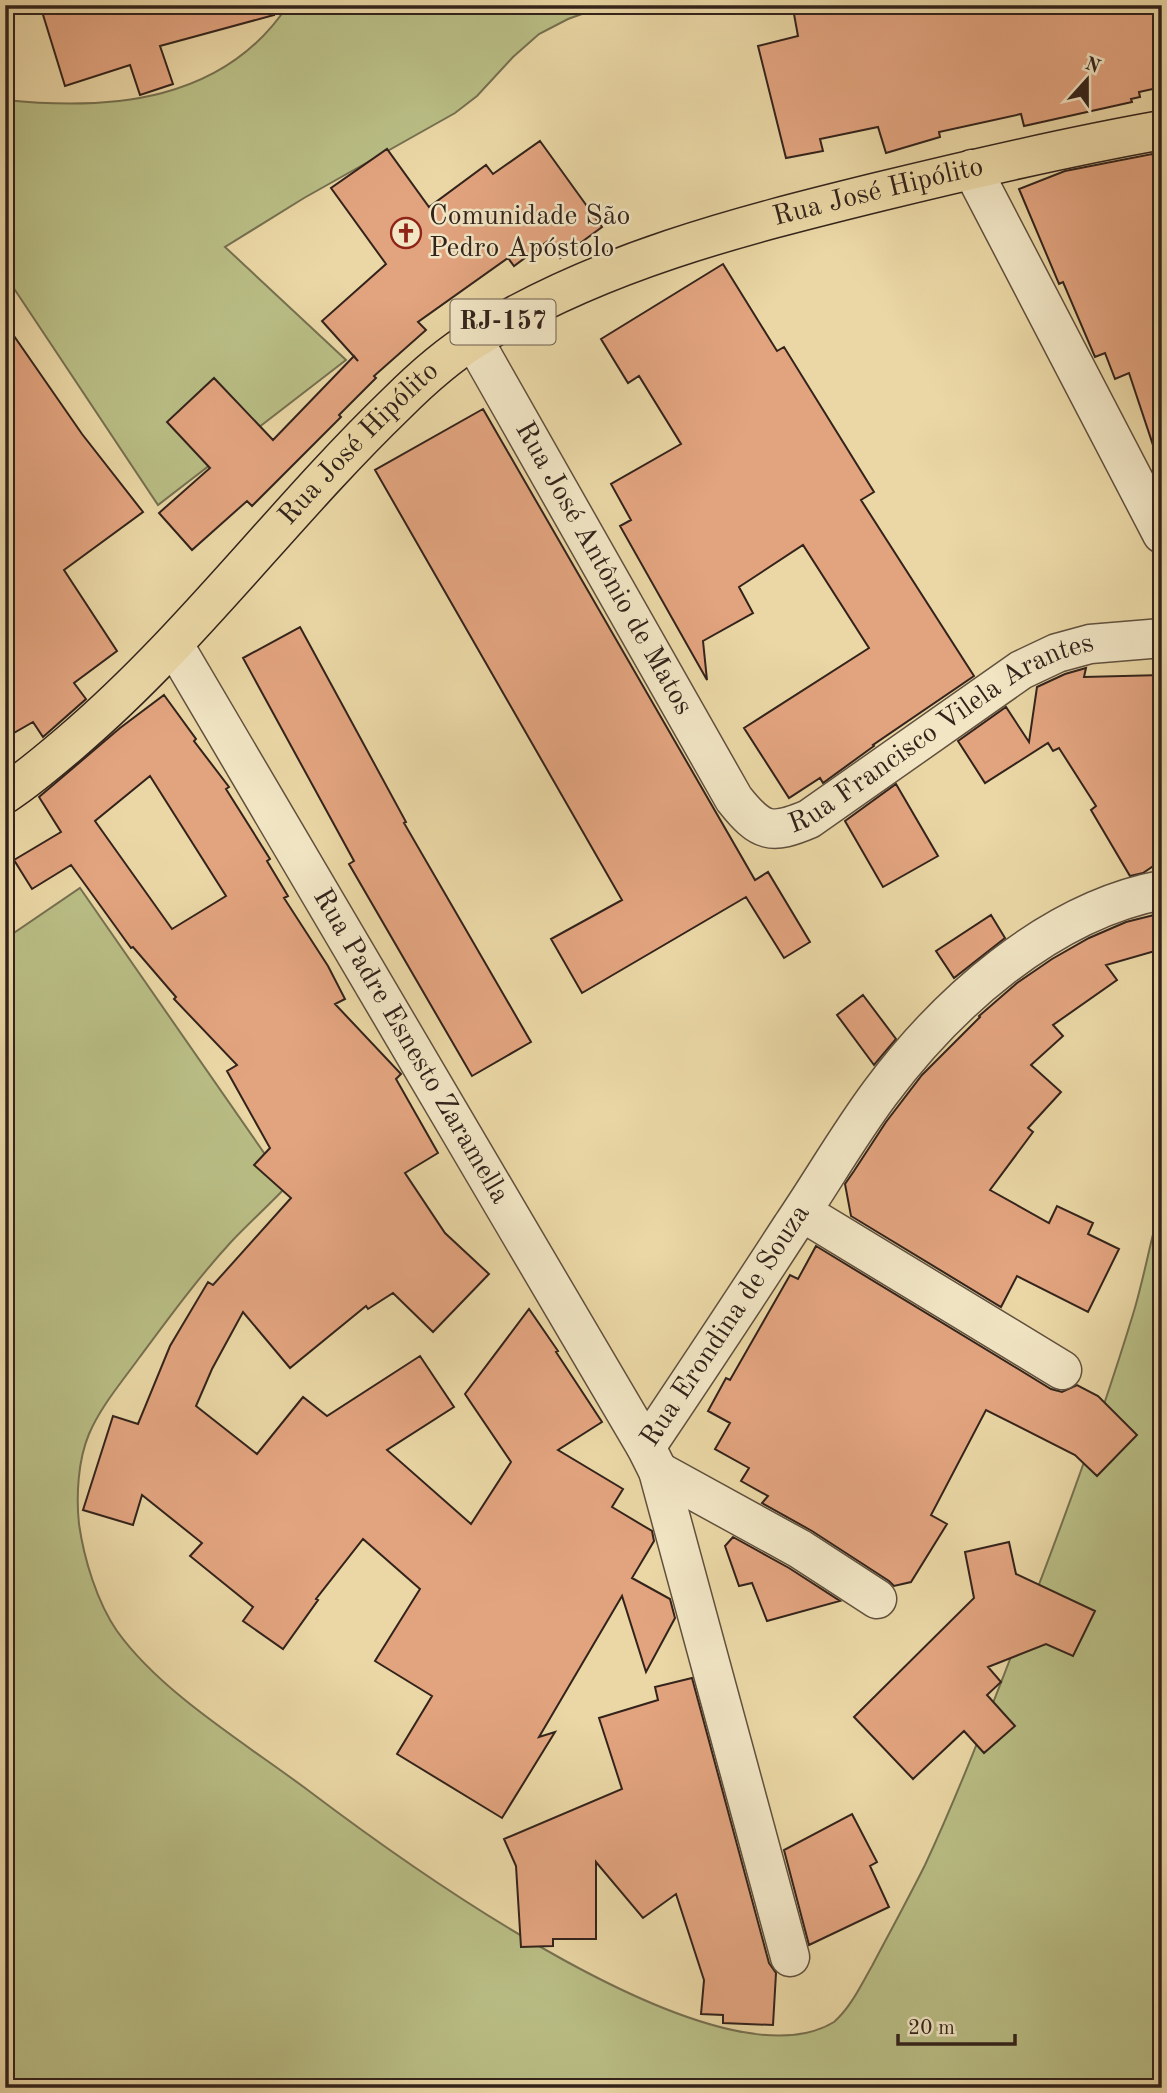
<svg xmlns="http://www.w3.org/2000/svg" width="1167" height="2093" font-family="'Old Standard TT',serif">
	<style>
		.green { fill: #b9be85; stroke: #767050; stroke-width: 2 }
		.building { fill: #e2a47f; stroke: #33231b; stroke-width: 2; fill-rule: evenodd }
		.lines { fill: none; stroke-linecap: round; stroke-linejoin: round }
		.minor-casing { stroke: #61503e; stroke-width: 41 }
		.primary-casing { stroke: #33231b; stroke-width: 41 }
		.minor { stroke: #f1e5c4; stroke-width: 38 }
		.primary { stroke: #ead7a5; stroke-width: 38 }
		.labels { text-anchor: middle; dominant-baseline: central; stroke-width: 5; stroke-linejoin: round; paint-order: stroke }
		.shield { fill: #f1e5c4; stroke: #6c5d4e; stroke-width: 2 }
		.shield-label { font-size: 26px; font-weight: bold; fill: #33231b }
		.street-label { font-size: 28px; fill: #33231b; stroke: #f1e5c4 }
		.poi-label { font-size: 28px; fill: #33231b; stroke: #f1e5c4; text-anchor: start }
	</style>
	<rect width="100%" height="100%" fill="#ead7a5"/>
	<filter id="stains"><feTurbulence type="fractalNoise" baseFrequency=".00286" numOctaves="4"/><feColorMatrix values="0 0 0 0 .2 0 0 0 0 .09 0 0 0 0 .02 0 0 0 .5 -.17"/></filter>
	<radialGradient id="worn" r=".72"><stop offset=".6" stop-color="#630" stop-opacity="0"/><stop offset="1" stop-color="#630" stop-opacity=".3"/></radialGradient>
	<path class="green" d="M 288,5 L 607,5 L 568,19 L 539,34 L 513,57 L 477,96 L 455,113 L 304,198 L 225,247 L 346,360 L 158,505 L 5,275 L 5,100 C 111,111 224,102 288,5 Z
		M 80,888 L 287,1186 C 269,1205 249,1223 231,1242 C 197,1279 168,1319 139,1358 C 121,1383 101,1406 89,1434 C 78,1460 76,1496 79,1524 C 84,1559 97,1602 117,1631 C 162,1694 248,1745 309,1791 C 403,1862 718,2093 834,2022 C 851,2007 861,1985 872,1966 C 890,1932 908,1899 925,1865 C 959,1792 987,1718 1016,1644 C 1059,1534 1100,1423 1134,1311 C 1145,1274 1151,1237 1162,1200 L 1162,2088 L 5,2088 L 5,939 Z"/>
	<path class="building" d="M 40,5 L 272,5 L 274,15 L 160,46 L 173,84 L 140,95 L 130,65 L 65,86 Z
		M 836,5 L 1162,5 L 1162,87 L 1139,92 L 1140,97 L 1131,99 L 1132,102 L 1024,126 L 1021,114 L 939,132 L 940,137 L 886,153 L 878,127 L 820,139 L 823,151 L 786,158 L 758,46 L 798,36 L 794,14 Z
		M 540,141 L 602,227 L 560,258 L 548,241 L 514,266 L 508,258 L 418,322 L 426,330 L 374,376 L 376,378 L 339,415 L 341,417 L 252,506 L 247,501 L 192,550 L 159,513 L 210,468 L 167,422 L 214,378 L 273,440 L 354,356 L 358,361 L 322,321 L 386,264 L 331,188 L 387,149 L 429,207 L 486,165 L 493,174 Z
		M 1152,154 L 1154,157 L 1162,155 L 1162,453 L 1156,454 L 1129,373 L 1115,379 L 1105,353 L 1095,357 L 1063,282 L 1059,284 L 1019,189 L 1065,171 Z
		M 723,264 L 777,351 L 784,347 L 874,492 L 861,500 L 974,676 L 873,745 L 874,746 L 823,783 L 820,778 L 789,798 L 744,728 L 869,648 L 803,545 L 739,587 L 753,613 L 703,641 L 707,680 L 620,526 L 631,520 L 611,484 L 681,444 L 639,376 L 628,383 L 601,339 Z
		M 5,323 L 82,434 L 143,512 L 64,570 L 117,651 L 74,683 L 86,699 L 43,737 L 33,722 L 5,738 Z
		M 483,409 L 755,880 L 768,872 L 810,942 L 784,958 L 746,897 L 582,993 L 551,939 L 622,900 L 375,470 Z
		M 300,627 L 406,822 L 404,823 L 531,1042 L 472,1076 L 349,864 L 354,861 L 243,658 Z
		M 1086,668 L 1084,677 L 1162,675 L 1162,860 L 1143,873 L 1130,876 L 1091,810 L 1096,806 L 1059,748 L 1053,751 L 1048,743 L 985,783 L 958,741 L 1006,707 L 1029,742 L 1037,687 L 1065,674 Z
		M 164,695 L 196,739 L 194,741 L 229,787 L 226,789 L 270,859 L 267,861 L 288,896 L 284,898 L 328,966 L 345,999 L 335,1004 L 401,1074 L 396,1079 L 438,1153 L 405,1173 L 445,1233 L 489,1274 L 433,1332 L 393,1293 L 368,1309 L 366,1306 L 290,1368 L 243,1312 L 212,1369 L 196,1406 L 257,1454 L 303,1397 L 327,1416 L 420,1356 L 454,1407 L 387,1450 L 471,1524 L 511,1462 L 465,1394 L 529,1309 L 558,1351 L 556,1352 L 602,1422 L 558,1450 L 623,1489 L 612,1507 L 652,1531 L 654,1541 L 632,1578 L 670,1599 L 675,1618 L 646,1672 L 622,1596 L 539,1737 L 555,1732 L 502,1818 L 397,1754 L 432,1696 L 375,1661 L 420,1589 L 363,1539 L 316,1599 L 318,1600 L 283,1649 L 243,1621 L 253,1607 L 190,1556 L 202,1543 L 142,1495 L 133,1525 L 83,1510 L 113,1416 L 138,1424 L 170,1346 L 208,1282 L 213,1285 L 291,1198 L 254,1165 L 270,1148 L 227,1071 L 237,1065 L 174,999 L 176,997 L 133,947 L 131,948 L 71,865 L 32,889 L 14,860 L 61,832 L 39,797 L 120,728 ZM 150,776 L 226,896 L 172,929 L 95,821 Z
		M 896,784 L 938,856 L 883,887 L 845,821 Z
		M 1162,913 L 1162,949 L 1106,965 L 1117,980 L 1053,1025 L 1063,1036 L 1031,1065 L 1061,1092 L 1028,1128 L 1033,1132 L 990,1190 L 1049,1223 L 1057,1206 L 1093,1223 L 1088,1234 L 1119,1249 L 1088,1312 L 1017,1276 L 1001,1307 L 851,1216 L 845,1184 L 854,1171 L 886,1122 L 922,1075 L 980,1017 L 979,1016 L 1017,983 L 1052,959 L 1089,938 L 1126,922 Z
		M 991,915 L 1005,938 L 954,978 L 936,951 Z
		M 863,995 L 896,1039 L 874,1065 L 837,1015 Z
		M 816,1246 L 1051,1389 L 1062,1392 L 1077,1385 L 1098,1396 L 1137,1435 L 1097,1476 L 1075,1455 L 986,1410 L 931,1515 L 947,1524 L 911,1582 L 894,1586 L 889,1581 L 812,1531 L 762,1503 L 768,1496 L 741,1481 L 749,1468 L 715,1449 L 730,1423 L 708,1411 L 726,1378 L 730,1380 L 790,1275 L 798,1279 Z
		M 733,1537 L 789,1568 L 840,1601 L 767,1621 L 752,1583 L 739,1586 L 725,1546 Z
		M 1009,1542 L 1016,1574 L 1095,1611 L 1073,1656 L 1046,1644 L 988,1667 L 1001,1682 L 987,1695 L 1015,1726 L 984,1753 L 964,1731 L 913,1779 L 854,1717 L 974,1598 L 965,1552 Z
		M 692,1678 L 769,1963 L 776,1973 L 773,2025 L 723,2023 L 723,2015 L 701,2014 L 704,1980 L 676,1894 L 643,1918 L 596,1862 L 596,1939 L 553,1939 L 553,1946 L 521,1947 L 516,1866 L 504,1839 L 622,1789 L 599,1718 L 658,1700 L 655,1687 Z
		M 852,1814 L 877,1862 L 870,1866 L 889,1907 L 809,1945 L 784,1850 Z"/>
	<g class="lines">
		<g class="minor-casing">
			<g id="minor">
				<path d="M 972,169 L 1162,534"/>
				<path id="s1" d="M 473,339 L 734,799 C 761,833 771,835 809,819 L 1021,670 L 1057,653 L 1090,644 L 1162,638"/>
				<path id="s2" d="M 174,645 L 646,1447 L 658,1471 L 790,1957"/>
				<path d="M 802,1212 L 1062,1370"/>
				<path id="s3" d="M 646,1447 C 695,1374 744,1300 792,1226 C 822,1182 848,1136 880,1093 C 946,1004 1049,911 1162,890"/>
				<path d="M 658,1471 L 800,1549 L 877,1599"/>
			</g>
		</g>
		<g class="primary-casing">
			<g id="primary">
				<path id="s4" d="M 5,794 C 28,779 49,761 70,743 C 190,641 283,513 396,404 C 420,380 448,355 476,338 C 598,262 740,226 878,192 C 972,169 1066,147 1162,130"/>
			</g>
		</g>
		<use href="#minor" class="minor"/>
		<use href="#primary" class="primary"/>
	</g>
	<defs>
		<g id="church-ring" transform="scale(1.575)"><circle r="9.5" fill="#f1e5c4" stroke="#8f2418" stroke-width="1.5"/><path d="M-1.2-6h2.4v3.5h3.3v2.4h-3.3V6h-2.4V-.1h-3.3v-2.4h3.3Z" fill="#8f2418"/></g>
	</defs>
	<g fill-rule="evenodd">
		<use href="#church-ring" x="406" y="233"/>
	</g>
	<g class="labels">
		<rect class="shield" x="450.5" y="299.5" width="105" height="45" rx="5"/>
		<g class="shield-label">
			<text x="503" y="322">RJ-157</text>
		</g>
		<g class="street-label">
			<text stroke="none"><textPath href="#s4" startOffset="1087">Rua José Hipólito</textPath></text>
			<text stroke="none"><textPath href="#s4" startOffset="499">Rua José Hipólito</textPath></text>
			<text stroke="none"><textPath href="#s1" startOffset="264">Rua José Antônio de Matos</textPath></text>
			<text stroke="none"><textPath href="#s1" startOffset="775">Rua Francisco Vilela Arantes</textPath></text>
			<text stroke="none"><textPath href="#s2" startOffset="466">Rua Padre Esnesto Zaramella</textPath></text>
			<text stroke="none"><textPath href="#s3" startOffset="145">Rua Erondina de Souza</textPath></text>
		</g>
		<g class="poi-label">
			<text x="429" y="217">Comunidade São<tspan x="429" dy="32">Pedro Apóstolo</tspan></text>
		</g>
	</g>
	<rect width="1167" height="2093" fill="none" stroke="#ead7a5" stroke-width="28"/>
	<rect x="7" y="7" width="1153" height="2079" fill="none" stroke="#33231b" stroke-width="3.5"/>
	<rect x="14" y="14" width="1139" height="2065" fill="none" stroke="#33231b" stroke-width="2"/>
	<g transform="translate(1087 80) rotate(21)" stroke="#f1e5c4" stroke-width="5" paint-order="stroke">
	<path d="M0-5L12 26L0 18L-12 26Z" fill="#33231b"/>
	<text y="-10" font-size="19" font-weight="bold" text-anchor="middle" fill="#33231b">N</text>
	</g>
	<path d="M898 2034v10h117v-10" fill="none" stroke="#33231b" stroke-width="3.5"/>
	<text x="908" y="2034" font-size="21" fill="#33231b" stroke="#f1e5c4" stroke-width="5" paint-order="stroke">20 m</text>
	<rect width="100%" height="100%" filter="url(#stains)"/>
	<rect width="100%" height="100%" fill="url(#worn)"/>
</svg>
